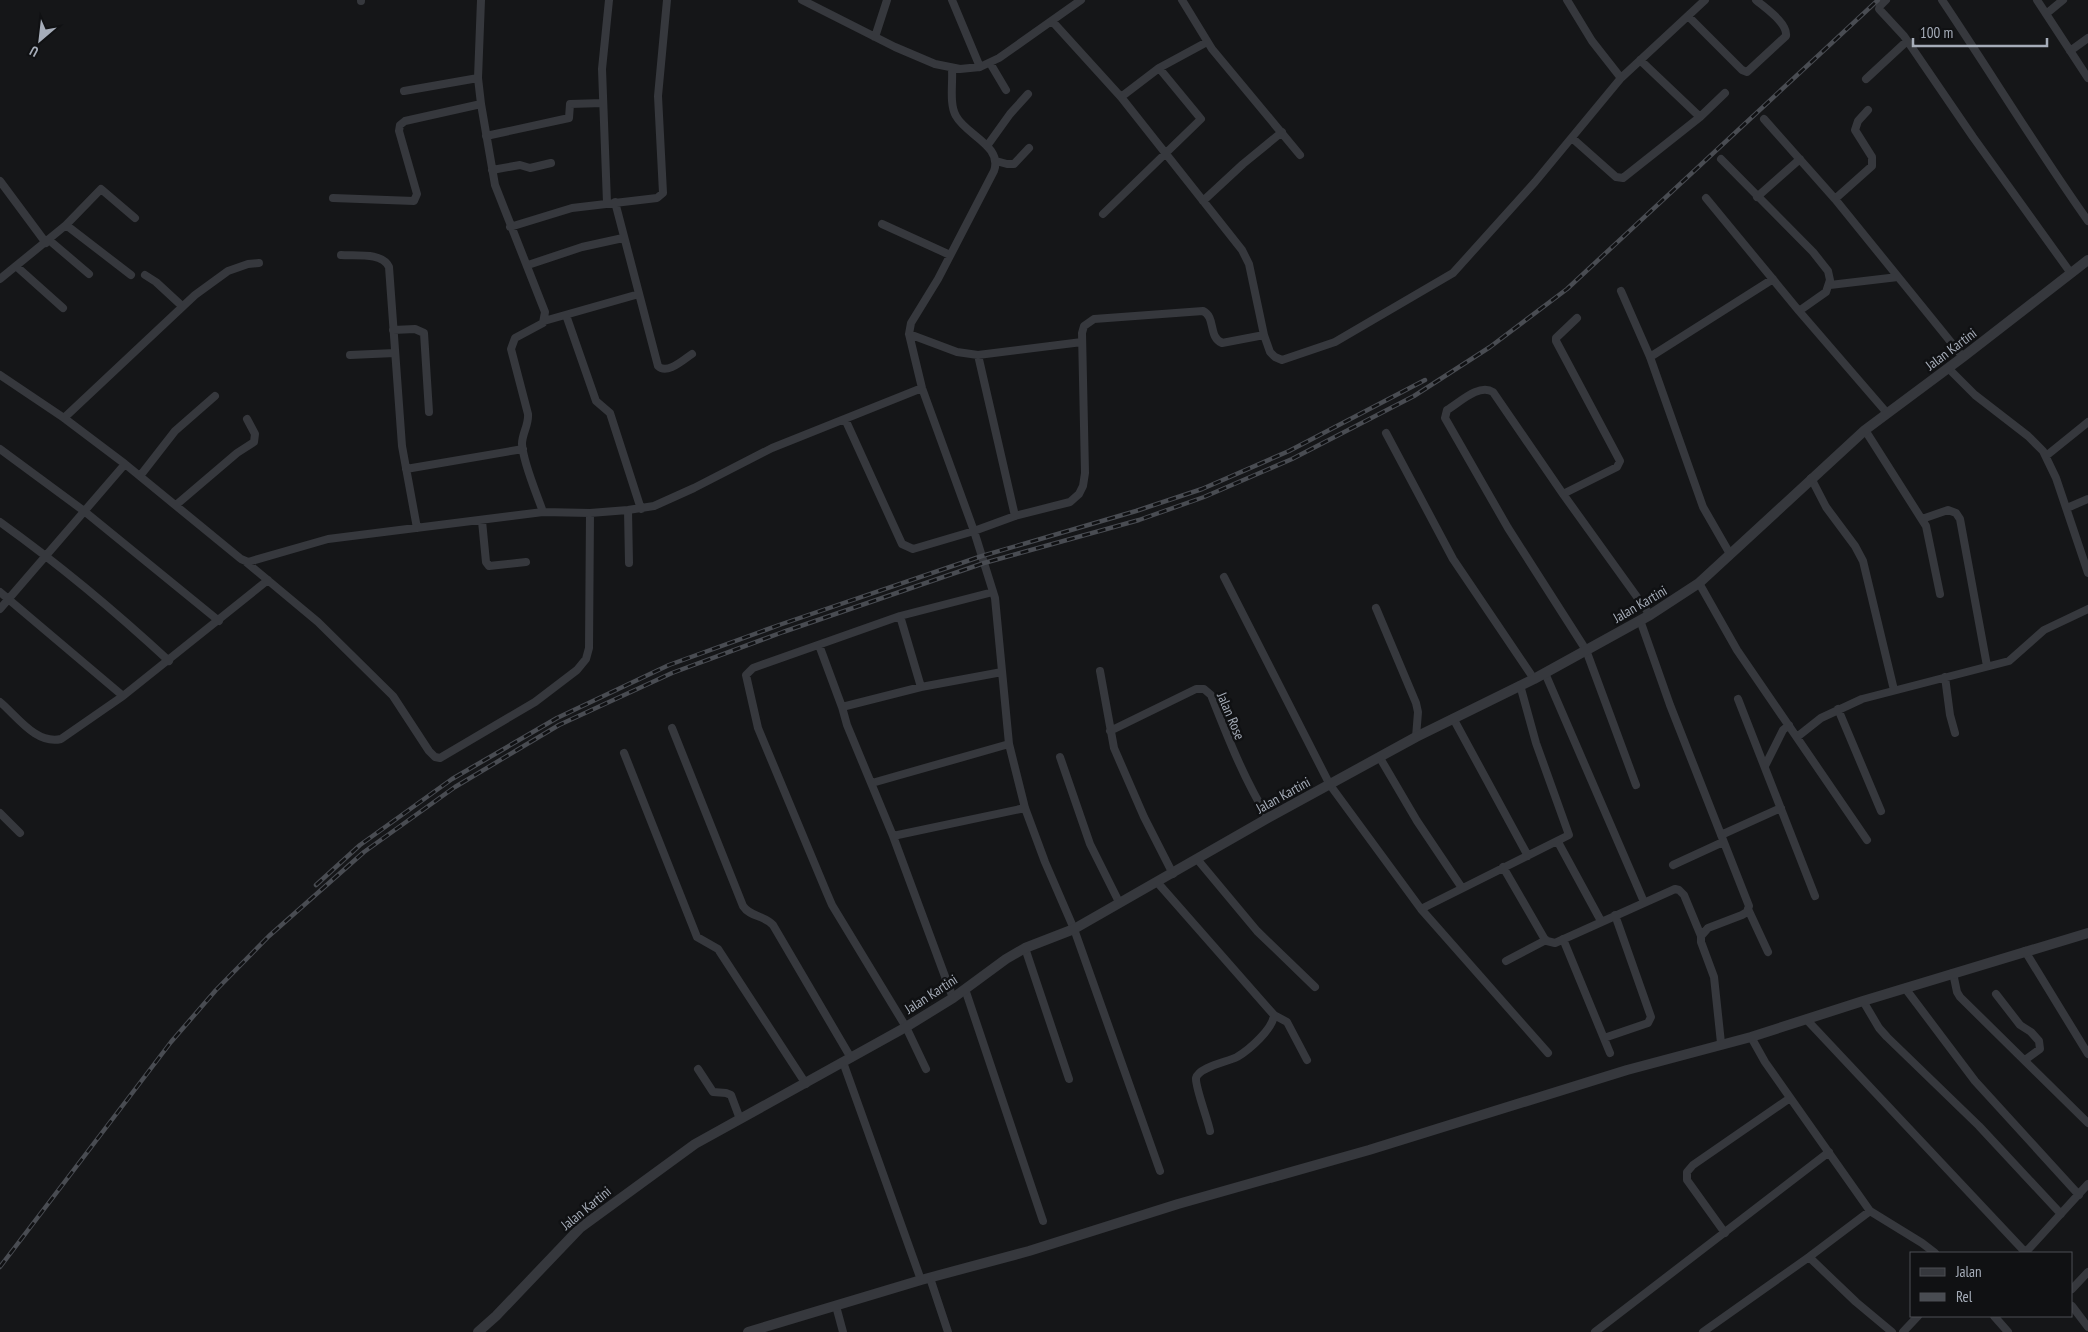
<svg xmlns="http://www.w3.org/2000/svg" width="2088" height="1332" font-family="'PT Sans Narrow',sans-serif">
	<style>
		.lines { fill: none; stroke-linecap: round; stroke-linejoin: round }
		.minor { stroke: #36383d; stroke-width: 8 }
		.tertiary { stroke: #36383d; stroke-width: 10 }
		.rail-casing { stroke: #494c52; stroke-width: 4.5 }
		.rail { stroke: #101113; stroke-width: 2.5; stroke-dasharray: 8; stroke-linecap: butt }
		.labels { text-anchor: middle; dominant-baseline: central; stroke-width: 5; stroke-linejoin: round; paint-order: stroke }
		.street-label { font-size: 14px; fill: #a6adb9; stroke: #101113 }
	</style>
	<rect width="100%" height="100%" fill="#151618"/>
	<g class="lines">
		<path class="minor" d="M 481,0 L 478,78 L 481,104 L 495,185 L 545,312 L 543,323 L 515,338 L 511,349 L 528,414 C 529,425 522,433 522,444 C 523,463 537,494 543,512
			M 802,0 L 895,47 L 935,64 L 960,69 L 980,67 L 999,58 L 1081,0
			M 952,0 L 980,67
			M 1182,0 L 1212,49 L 1300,155
			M 1567,0 L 1592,41 L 1621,78
			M 1886,0 L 1880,6 L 1879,9 L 1904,36 L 1973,137 L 2070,272
			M 1942,0 C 1991,73 2037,149 2088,221
			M 2037,0 L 2088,78
			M 361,1 L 361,0
			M 2046,14 L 2063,0
			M 1688,16 L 1742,70 L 1747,72 L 1786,36 C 1788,23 1765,8 1756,0
			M 1052,21 L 1121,97 L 1242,250 L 1249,264 L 1264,335 L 1270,352 L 1275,357 L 1282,360 L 1335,342 L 1453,273 L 1535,182 L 1621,78 L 1705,0
			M 875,37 L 887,0
			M 2070,51 L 2088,38
			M 1640,60 L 1700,117
			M 990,63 L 1006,90
			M 952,69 C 953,83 949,104 956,116 C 966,135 1003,146 994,171 L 938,279 L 911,323 L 909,334 L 922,388 L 974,531 L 995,598 L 1009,744 L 1025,808 L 1045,862 L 1074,929 L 1160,1171
			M 1866,79 L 1907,41
			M 404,91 L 478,78
			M 1121,97 L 1159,68 L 1207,42
			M 1764,119 L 1835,199 L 1963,357
			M 486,136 L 569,118 L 570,104 L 603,103
			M 1572,138 L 1616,177 L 1623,178 L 1700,117 L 1725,93
			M 987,146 L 1010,114 L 1028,94
			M 1721,159 L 1813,252 L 1828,271 L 1830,280 L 1826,292 L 1799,311
			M 996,161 L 1007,164 L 1014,164 L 1029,148
			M 492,170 L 520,165 L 530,168 L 551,163
			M 0,181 L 46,243
			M 1757,197 L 1800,159
			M 333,198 L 414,201 L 417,194 L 399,131 L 400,125 L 405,121 L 481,104
			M 1706,198 L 1799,311 L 1887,413
			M 1835,199 L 1872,166 L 1872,157 L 1855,130 L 1858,121 L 1868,110
			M 1203,201 L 1243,164 L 1282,132
			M 615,202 L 658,366 C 667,375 683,360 692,354
			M 607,203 L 602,69 L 609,0
			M 1103,214 L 1201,119 L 1159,68
			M 882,224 L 950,255
			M 66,225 L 131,275
			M 510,227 L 572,208 L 657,198 L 663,193 L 658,96 L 667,0
			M 49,240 L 89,274
			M 341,255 C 356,256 382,252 389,267 L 402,446 L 417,528
			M 528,265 L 582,247 L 623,238
			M 16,266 L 63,308
			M 145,275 L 156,282 L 182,306
			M 0,279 L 66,225 L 101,189 L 135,218
			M 1830,285 L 1898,277
			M 1621,291 L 1650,357 L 1703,507 L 1730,554
			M 566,315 L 596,401 L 610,413 L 641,509
			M 544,321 L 639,294
			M 393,330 L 415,329 L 424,333 L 429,412
			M 909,334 L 957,352 L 978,355 L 1082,342
			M 350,355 L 395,353
			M 978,355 L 1015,516
			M 1650,357 L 1773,279
			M 1948,368 L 1975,395 L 2028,436 L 2043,451 L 2056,478 L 2088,573
			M 0,375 L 64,418 L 125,464 L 241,559 L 248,562 L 328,539 L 543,512 L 590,513 L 628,510 L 654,506 L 694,488 L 772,448 L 922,388
			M 64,418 L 195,295 L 228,271 L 248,264 L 259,263
			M 845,419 L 902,544 L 913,549 L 974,531 L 1015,516 L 1070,502 L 1079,494 L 1083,486 L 1085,473 L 1082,333 L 1084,326 L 1094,319 L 1203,311 C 1216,317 1208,337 1222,343 L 1264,335
			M 1865,430 L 1926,526 L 1940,594
			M 1386,433 L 1453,559 L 1534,679
			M 0,449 L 84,511 L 219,621
			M 2046,456 L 2088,422
			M 406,469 L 523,449
			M 140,476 L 175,431 L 215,396
			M 1811,478 L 1826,507 L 1855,546 L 1863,561 L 1894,690
			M 1563,494 L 1617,467 L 1620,461 L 1556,341 L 1556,338 L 1577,318
			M 176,505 L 237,453 L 254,442 L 255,434 L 247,419
			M 2067,508 L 2088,499
			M 628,510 L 629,563
			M 1922,519 L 1948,510 L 1956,513 L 1960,519 L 1987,666
			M 482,521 L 486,562 L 489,566 L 526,562
			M 0,522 C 60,565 115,611 169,661
			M 246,562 L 318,622 L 393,696 L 429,751 L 435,757 L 440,758 L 535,702 L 577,670 L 586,659 L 589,648 L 590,513
			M 1224,577 L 1330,785 L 1421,909 L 1548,1053
			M 1699,583 L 1737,650 L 1867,840
			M 0,592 L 123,696
			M 1376,608 L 1416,703 L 1418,712 L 1416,737
			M 0,609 L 125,464
			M 900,616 L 921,687
			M 1640,620 L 1670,705 L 1749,906 L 1747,912 L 1742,915 L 1708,928 L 1701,936 L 1701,942 L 1714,977 L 1721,1043
			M 819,645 L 842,707
			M 1100,671 L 1114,748 L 1144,817 L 1173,874
			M 1545,673 L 1644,902
			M 1945,677 L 1950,715 L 1955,733
			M 1738,699 L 1815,896
			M 0,702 C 17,716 36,745 61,739 L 123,696 L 268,580
			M 1838,709 L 1881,811
			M 1453,718 L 1528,856
			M 672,728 L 743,906 C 750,917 764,915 773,925 L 851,1058
			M 1110,731 L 1196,689 L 1204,689 L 1211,695 C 1228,738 1244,779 1268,818
			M 1797,737 L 1821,718 L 1862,699 L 2009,661 L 2044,630 L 2088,609
			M 624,753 L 697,937 L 718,949 L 806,1084
			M 1060,757 L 1090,844 L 1119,902
			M 1380,758 L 1417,821 L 1462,888
			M 1765,766 L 1783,730 L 1789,725
			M 872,783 L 1009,744
			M 1636,785 L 1586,650 L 1508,528 L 1445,418 L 1447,410 C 1459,403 1479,383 1493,392 L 1563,494 L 1650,615
			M 0,813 L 20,833
			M 1721,835 L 1781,808
			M 893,836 L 1025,808
			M 1558,842 L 1601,921
			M 1197,859 L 1257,931 L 1315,987
			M 1673,865 L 1723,842
			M 1503,867 L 1544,938 L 1547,941 L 1555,943 L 1675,889 L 1679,890 L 1684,895 L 1701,936
			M 1157,882 L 1274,1015 C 1273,1029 1249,1050 1237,1057 C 1227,1062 1199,1067 1196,1078 C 1195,1087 1208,1120 1210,1131
			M 1421,909 L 1569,835 L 1536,743 L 1520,685
			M 1748,909 L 1768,952
			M 1563,939 L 1610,1053
			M 1025,948 L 1069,1079
			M 2025,951 L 2088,1054
			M 1506,961 L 1546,940
			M 1953,973 L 1957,992 L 1960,997 L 2088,1123
			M 1905,988 L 1975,1081 L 2079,1195
			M 965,989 L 1043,1221
			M 1996,994 L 2020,1025 L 2031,1032 L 2039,1041 L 2040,1049 L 2025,1060
			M 953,998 L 893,836 L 847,725 L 842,707 L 921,687 L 1002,672
			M 1863,1001 L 1879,1028 L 1887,1037 L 1979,1126 L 2061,1214
			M 1274,1015 L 1287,1022 L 1307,1060
			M 1806,1019 L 2026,1253
			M 1751,1037 L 1765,1062 L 1870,1211 L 1922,1243 L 1935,1253
			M 1604,1038 L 1648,1023 L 1651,1017 L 1615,915
			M 843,1062 L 921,1280
			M 698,1069 L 713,1092 L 726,1093 L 731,1095 L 740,1119
			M 926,1069 L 906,1027 L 832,905 L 826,891 L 758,728 L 746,675 L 753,668 L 900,616 L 993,592
			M 1725,1233 L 1687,1180 L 1687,1172 L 1693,1165 L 1790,1098
			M 2025,1253 L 2088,1184
			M 1809,1257 L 1856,1302 L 1892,1332
			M 930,1278 L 948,1332
			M 2072,1289 L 2088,1272
			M 836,1306 L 843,1332
			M 2072,1306 L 2088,1327
			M 1994,1316 L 2008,1332
			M 1595,1332 L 1829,1152
			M 1703,1332 L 1809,1257 L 1870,1211
			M 1903,1332 L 1918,1316"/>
		<path class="tertiary" d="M 478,1332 L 496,1316 L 580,1228 L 695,1144 L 906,1027 L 953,998 L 1006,959 L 1025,948 L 1074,929 L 1268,818 L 1416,737 L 1534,679 L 1650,615 L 1699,583 L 1865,430 L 1963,357 L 2088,260
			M 748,1332 L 921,1280 L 1029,1251 L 1178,1204 L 1369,1150 L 1627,1070 L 1751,1037 L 1863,1001 L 2088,933"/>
		<g class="rail-casing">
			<path id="rail" d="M 316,885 L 360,845 L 452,779 L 557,718 L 669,665 L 782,624 L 982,556 L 1136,511 L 1202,489 L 1289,451 L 1425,380
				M 0,1267 L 171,1042 L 216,990 L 269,936 L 364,852 L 455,787 L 559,725 L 672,673 L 783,632 L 984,563 L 1139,520 L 1204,497 L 1292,459 L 1414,396 L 1490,347 L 1567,289 L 1878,0"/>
		</g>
		<use href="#rail" class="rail"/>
	</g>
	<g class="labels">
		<g class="street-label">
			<text transform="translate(1951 349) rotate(-37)">Jalan Kartini</text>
			<text transform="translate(1640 604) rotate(-30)">Jalan Kartini</text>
			<text transform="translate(1231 716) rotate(67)">Jalan Rose</text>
			<text transform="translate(1283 795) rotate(-29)">Jalan Kartini</text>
			<text transform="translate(931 994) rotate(-33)">Jalan Kartini</text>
			<text transform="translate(586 1208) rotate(-39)">Jalan Kartini</text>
		</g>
	</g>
	<rect x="1910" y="1252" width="162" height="65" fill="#101113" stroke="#4c4f55"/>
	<rect x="1920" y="1268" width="25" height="8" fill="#36383d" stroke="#4c4f55"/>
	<text x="1956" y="1277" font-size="15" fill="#a6adb9">Jalan</text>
	<rect x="1920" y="1293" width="25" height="8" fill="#494c52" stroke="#4c4f55"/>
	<text x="1956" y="1302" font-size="15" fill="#a6adb9">Rel</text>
	<g transform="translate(40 40) rotate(208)" stroke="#101113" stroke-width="4" paint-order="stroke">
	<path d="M0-4L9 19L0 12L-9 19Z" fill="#a6adb9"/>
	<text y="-8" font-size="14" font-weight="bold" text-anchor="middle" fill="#a6adb9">U</text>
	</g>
	<path d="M1913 38v8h134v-8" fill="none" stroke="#a6adb9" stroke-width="2.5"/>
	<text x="1920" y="38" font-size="15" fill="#a6adb9" stroke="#101113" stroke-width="4" paint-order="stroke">100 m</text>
</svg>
